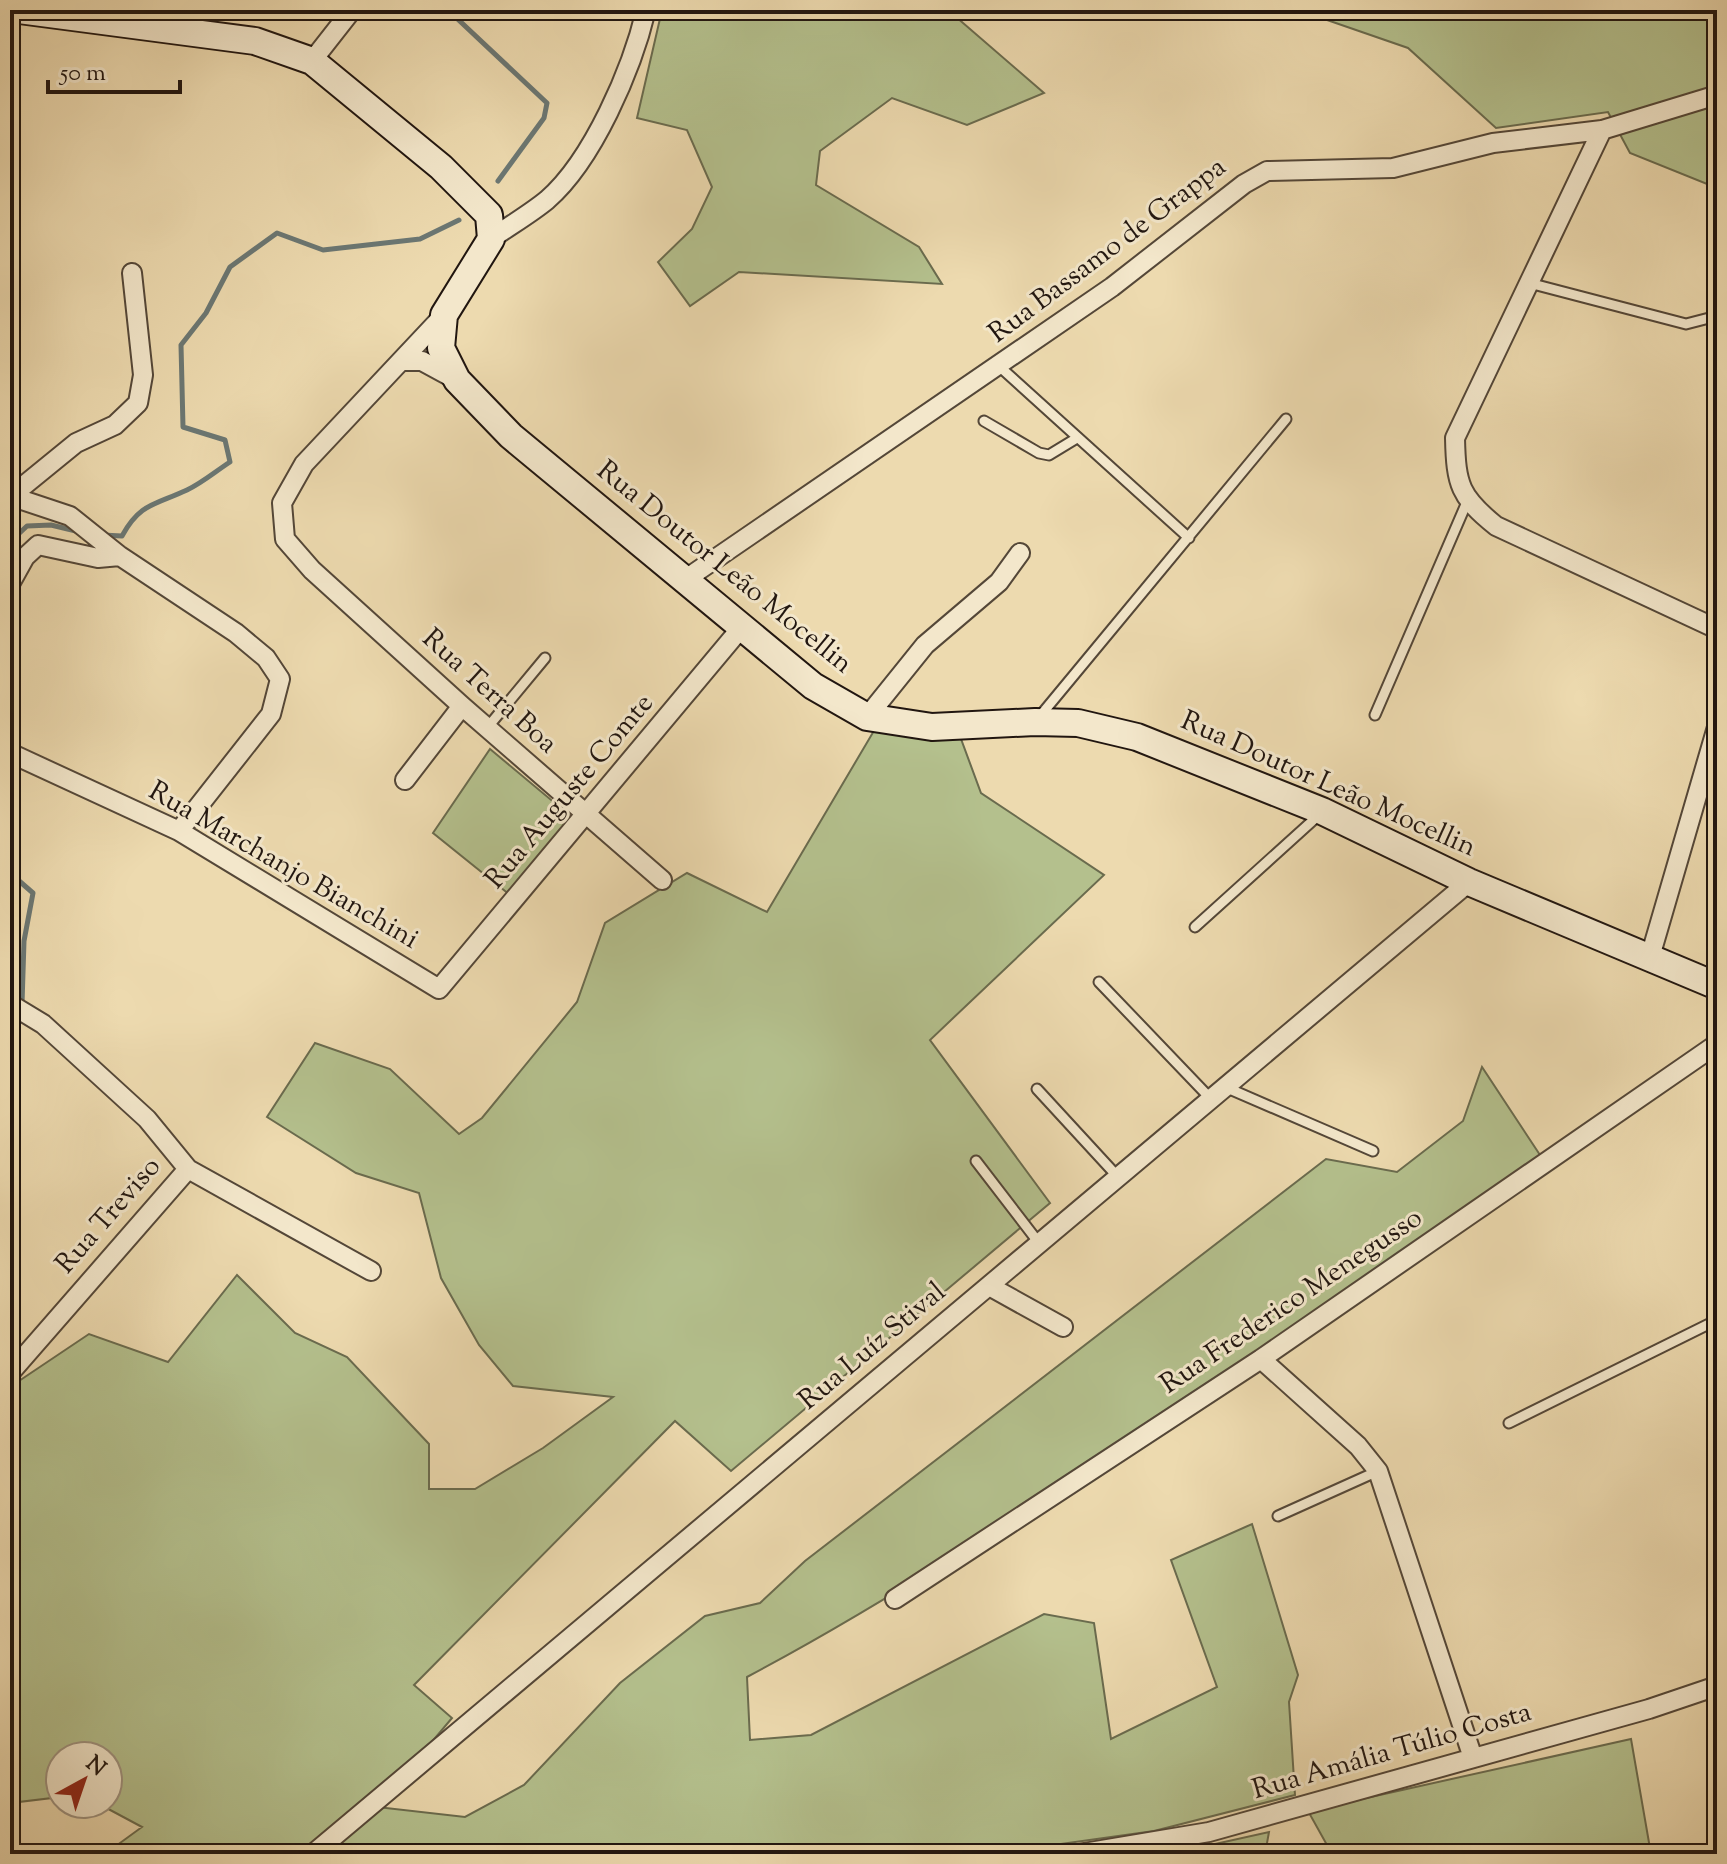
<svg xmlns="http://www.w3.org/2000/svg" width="1727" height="1864" font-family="'Sorts Mill Goudy',serif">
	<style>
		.green { fill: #b4c08d; stroke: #6a6b4e; stroke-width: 2 }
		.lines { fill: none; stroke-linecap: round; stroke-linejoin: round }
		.stream { stroke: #6b7773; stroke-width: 5 }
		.lane-casing { stroke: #544738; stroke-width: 13 }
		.street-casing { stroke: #544738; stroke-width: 22 }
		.secondary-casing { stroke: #211610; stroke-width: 30 }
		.lane { stroke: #f3e7cb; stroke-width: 9 }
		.street { stroke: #f3e7cb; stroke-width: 18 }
		.secondary { stroke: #f3e7cb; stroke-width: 26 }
		.labels { text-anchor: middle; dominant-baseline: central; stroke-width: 6; stroke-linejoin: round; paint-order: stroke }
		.street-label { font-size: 28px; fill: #211610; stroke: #f3e7cb }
	</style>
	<rect width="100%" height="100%" fill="#eddaaf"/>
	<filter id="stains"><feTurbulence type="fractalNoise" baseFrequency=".0025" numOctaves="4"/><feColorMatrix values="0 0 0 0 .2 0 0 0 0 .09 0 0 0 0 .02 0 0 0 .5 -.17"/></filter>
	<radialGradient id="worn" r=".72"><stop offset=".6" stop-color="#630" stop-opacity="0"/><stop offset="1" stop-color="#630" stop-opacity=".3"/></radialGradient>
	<path class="green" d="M 662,10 L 948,10 L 1044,93 L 967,125 L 892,98 L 820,151 L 816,185 L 919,247 L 942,284 L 739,272 L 690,306 L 658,262 L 692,229 L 712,187 L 687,130 L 637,118 Z
		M 1188,10 L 1717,10 L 1717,188 L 1630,153 L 1608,112 L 1496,128 L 1408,48 L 1304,12 Z
		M 875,729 L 961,739 L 981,793 L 1104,875 L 930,1040 L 1050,1203 L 731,1471 L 675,1421 L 414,1685 L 452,1718 L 377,1807 L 465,1817 L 524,1785 L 620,1683 L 705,1616 L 760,1603 L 805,1561 L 1326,1159 L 1397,1172 L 1463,1121 L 1482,1067 L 1540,1155 C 1417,1246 1290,1332 1163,1418 C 1027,1510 892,1600 747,1677 L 750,1740 L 811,1735 L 1044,1614 L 1094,1623 L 1111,1739 L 1217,1687 L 1171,1560 L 1252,1524 L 1298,1675 L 1289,1702 L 1295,1795 L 1154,1831 L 989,1854 L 105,1854 L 142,1827 L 99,1804 L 108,1804 L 108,1756 L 60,1756 L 60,1797 L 10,1803 L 10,1387 L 89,1334 L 168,1362 L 237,1275 L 295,1333 L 347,1357 L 429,1444 L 429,1489 L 475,1489 L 543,1448 L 613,1397 L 513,1386 L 479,1345 L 441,1278 L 419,1193 L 356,1173 L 267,1117 L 315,1043 L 390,1069 L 459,1134 L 482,1118 L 577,1002 L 605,923 L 687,873 L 767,912 Z
		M 490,749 L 574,819 L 510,895 L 433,833 Z
		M 1631,1739 L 1651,1854 L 1332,1854 L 1308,1811 Z
		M 1269,1832 L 1265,1854 L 1170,1854 Z"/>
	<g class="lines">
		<path class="stream" d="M 448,10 L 547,103 L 544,118 L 498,181
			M 102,535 L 122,536 C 140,503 155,505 187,490 C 202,483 216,471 230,462 L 225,440 L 183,427 L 181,345 L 206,313 L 230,267 L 277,233 L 323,250 L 420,239 L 459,220
			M 10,542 L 27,526 L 51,525 L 80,532
			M 10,873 L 33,893 L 24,941 L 22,1004
			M 10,1059 L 21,1014"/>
		<g class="lane-casing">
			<path id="lane" d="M 1529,283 L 1686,324 L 1717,316
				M 1000,367 L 1189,538
				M 984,421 L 1039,453 L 1049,455 L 1077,438
				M 1375,715 L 1467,502
				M 1040,716 L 1286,419
				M 487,728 L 545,658
				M 1195,927 L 1320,814
				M 1099,982 L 1211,1099
				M 1225,1087 L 1373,1151
				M 1037,1089 L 1118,1177
				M 976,1161 L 1039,1243
				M 1509,1423 L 1717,1320
				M 1278,1516 L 1378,1471"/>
		</g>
		<g class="street-casing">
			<path id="street" d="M 312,61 L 352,10
				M 1602,130 L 1455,438 C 1456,485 1460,497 1496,526 L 1717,629
				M 491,239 C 509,226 530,214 547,200 C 593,160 632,69 646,10
				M 444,315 L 304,464 L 282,503 L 285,539 L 312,570 L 462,706 L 662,880
				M 401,361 L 422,361 L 457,380
				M 10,496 L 70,516 L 120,556 L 236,633 L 266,658 L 280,679 L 271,714 L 179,831
				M 11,496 L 76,443 L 115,425 L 138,403 L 143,375 L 132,273
				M 683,581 L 1112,287 L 1244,184 L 1267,171 L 1393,168 L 1493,143 L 1602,130 L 1717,95
				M 10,584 L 25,557 L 38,545 L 98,558 L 120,556
				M 867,717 L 925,645 L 999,582 L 1020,553
				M 10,753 L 179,831 L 439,989 L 741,628
				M 405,780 L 462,706
				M 1650,957 L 1717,727
				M 10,1004 L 43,1024 L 147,1119 L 188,1169 L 371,1271
				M 989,1286 L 1063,1327
				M 1261,1359 L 1358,1446 L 1378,1471 L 1473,1758
				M 10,1373 L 188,1169
				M 895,1599 L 1261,1359 L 1717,1044
				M 313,1854 L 1469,882
				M 1078,1854 L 1209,1832 L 1649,1709 L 1717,1686"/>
		</g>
		<g class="secondary-casing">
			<path id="secondary" d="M 19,10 L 255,41 L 312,61 L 441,167 L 489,215 L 491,239 L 444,315 L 441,348 L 457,380 L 511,436 L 813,686 L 867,717 L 932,727 L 1035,722 L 1078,723 L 1137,737 L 1322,811 L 1469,882 L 1717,986"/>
		</g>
		<use href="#lane" class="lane"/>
		<use href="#street" class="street"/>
		<use href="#secondary" class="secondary"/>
	</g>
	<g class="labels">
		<g class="street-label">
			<text transform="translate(1108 251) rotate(-37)">Rua Bassamo de Grappa</text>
			<text transform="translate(724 568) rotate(39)">Rua Doutor Leão Mocellin</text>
			<text transform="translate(489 692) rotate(42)">Rua Terra Boa</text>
			<text transform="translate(1328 785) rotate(24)">Rua Doutor Leão Mocellin</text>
			<text transform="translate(570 792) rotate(-50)">Rua Auguste Comte</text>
			<text transform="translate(283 866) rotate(30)">Rua Marchanjo Bianchini</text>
			<text transform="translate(109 1216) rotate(-49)">Rua Treviso</text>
			<text transform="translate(1292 1302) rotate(-34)">Rua Frederico Menegusso</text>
			<text transform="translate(873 1347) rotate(-40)">Rua Luíz Stival</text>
			<text transform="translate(1392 1752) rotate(-16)">Rua Amália Túlio Costa</text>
		</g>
	</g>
	<rect width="1727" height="1864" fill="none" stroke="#eddaaf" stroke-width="40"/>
	<rect x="12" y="12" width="1703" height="1840" fill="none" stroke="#211610" stroke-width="4"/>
	<rect x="20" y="20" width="1687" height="1824" fill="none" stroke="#211610" stroke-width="2"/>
	<g transform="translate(84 1780) rotate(40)"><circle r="38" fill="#f3e7cb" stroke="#9f9380" stroke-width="2"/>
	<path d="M0-6L14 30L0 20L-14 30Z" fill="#8f2418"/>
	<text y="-12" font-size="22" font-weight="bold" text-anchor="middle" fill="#211610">N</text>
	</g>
	<path d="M48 80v12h132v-12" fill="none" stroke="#211610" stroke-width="4"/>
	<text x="60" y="80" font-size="24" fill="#211610" stroke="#f3e7cb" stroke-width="6" paint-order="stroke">50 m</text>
	<rect width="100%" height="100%" filter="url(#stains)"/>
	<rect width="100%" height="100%" fill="url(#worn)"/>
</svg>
